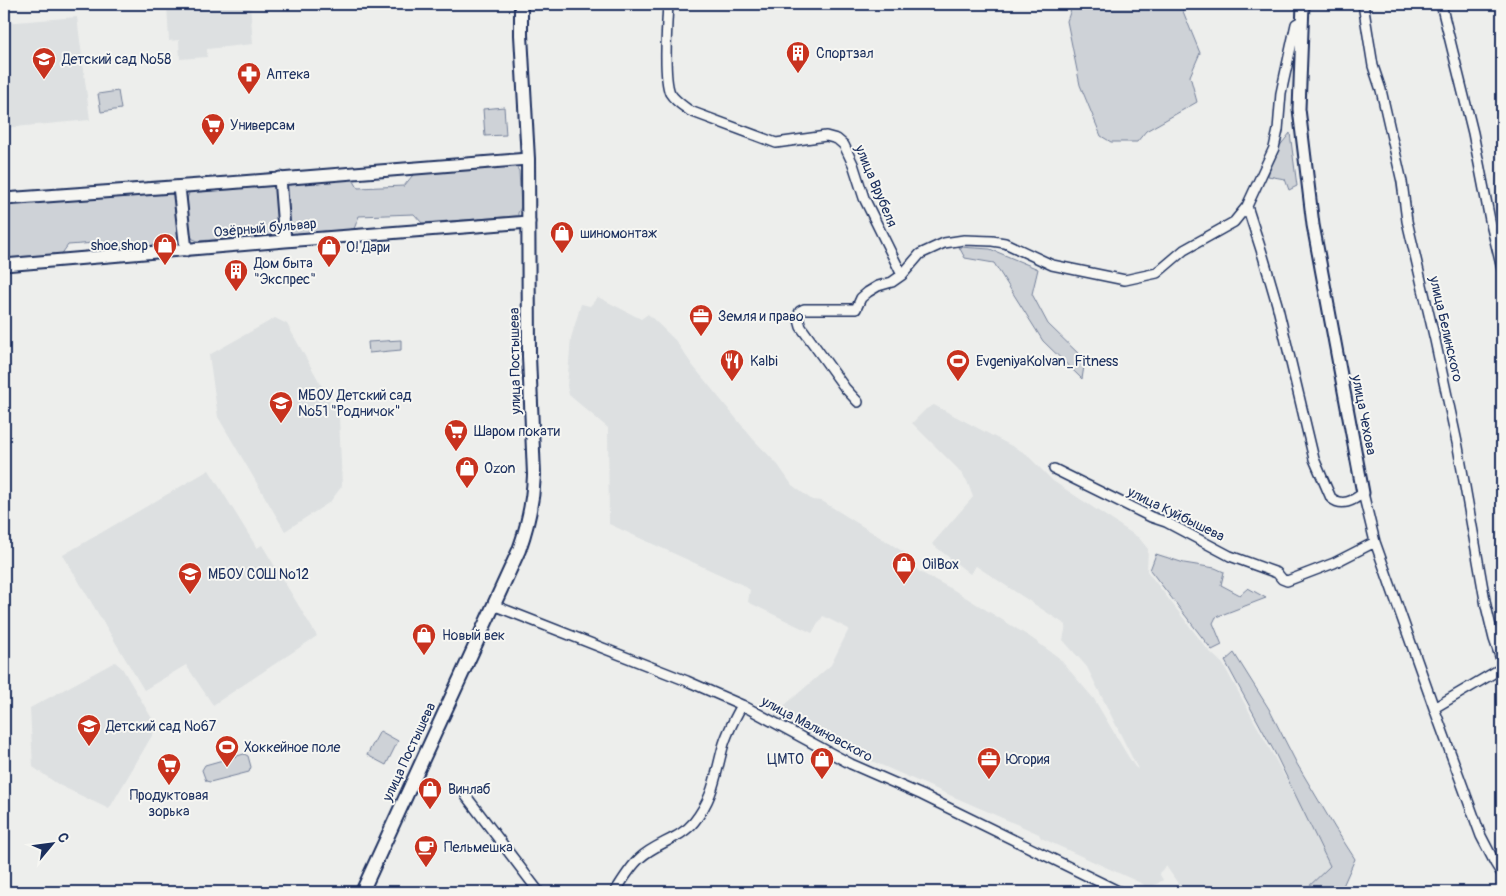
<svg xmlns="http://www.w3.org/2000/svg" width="1506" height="896" font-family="Pangolin,sans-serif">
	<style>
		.built { fill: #dde0e1 }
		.green { fill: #ced2d7; stroke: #74809a }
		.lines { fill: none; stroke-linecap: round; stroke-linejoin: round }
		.minor-casing { stroke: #1b2f5e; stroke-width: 12 }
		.tertiary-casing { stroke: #1b2f5e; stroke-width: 15 }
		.secondary-casing { stroke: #1b2f5e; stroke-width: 16 }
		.minor { stroke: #f6f6f2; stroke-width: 9 }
		.tertiary { stroke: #f6f6f2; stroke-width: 11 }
		.secondary { stroke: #f6f6f2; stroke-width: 12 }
		.labels { text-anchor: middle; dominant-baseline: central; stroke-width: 4; stroke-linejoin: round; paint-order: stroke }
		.poi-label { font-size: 14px; fill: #1b2f5e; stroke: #f6f6f2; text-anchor: start }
		.street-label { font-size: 14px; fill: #1b2f5e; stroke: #f6f6f2 }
	</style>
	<rect width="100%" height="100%" fill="#edeeec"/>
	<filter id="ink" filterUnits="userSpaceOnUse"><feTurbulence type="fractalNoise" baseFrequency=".02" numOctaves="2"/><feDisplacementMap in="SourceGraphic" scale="10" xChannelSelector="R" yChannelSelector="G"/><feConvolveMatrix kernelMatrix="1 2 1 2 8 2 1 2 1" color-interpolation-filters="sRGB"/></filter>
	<g filter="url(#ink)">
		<path class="built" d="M 167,4 L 250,4 L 253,44 L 207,49 L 207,57 L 180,59 L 179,40 L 169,41 Z
			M 77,17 L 90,120 L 4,128 L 4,23 Z
			M 598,297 L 641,319 L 648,314 L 675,340 L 693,366 L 753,439 L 778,465 L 792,485 L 812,500 L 822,501 L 902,551 L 910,558 L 918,571 L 952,589 L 1030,637 L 1058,657 L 1094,699 L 1126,753 L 1135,767 L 1138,769 L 1087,667 L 1063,640 L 1066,625 L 976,566 L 970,574 L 932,544 L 973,497 L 967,481 L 958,469 L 912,423 L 926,409 L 934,405 L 1025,453 L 1053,481 L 1139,538 L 1148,549 L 1147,571 L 1208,650 L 1223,664 L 1339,875 L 1300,892 L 1181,892 L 1177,882 L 1166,866 L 1159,873 L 1163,880 L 1147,890 L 1143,884 L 1041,838 L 1039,834 L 771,717 L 831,665 L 849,629 L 823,616 L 812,633 L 748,602 L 750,590 L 743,585 L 609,524 L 608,428 L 569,395 L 567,386 L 571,338 L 581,304 L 590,306 Z
			M 275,318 L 287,324 L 339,417 L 342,486 L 330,502 L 285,531 L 218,417 L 209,355 Z
			M 209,470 L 257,548 L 262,545 L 317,636 L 213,705 L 186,665 L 144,690 L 63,555 Z
			M 115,662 L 122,668 L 157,727 L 109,809 L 59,785 L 33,767 L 30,708 Z"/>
		<path class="green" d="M 1073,4 L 1180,4 L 1200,53 L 1190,76 L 1197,102 L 1146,131 L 1137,142 L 1111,142 L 1101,136 L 1080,85 L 1067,21 Z
			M 118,91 L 121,109 L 101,112 L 98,94 Z
			M 504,107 L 506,135 L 485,136 L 483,109 Z
			M 1290,133 L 1297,186 L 1289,190 L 1285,179 L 1268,176 L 1275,152 Z
			M 515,165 L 519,171 L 521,207 L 518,213 L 518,216 L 422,223 L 414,214 L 359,216 L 354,229 L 288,234 L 287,186 L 289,184 L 351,176 L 358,188 L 404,186 L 417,170 Z
			M 269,184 L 276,188 L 280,231 L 277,235 L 198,241 L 193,239 L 190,235 L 187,199 L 189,193 L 192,190 Z
			M 175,191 L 181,243 L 115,250 L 109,242 L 68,245 L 61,255 L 4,259 L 4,204 Z
			M 959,247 L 990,249 L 1038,269 L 1032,294 L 1048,324 L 1085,360 L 1082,379 L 1043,341 L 994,263 L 965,258 Z
			M 401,340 L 401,350 L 369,353 L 368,342 Z
			M 1156,554 L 1184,563 L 1215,568 L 1224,572 L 1221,585 L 1240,595 L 1248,588 L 1266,598 L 1216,617 L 1213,623 L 1222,645 L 1212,650 L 1150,570 Z
			M 1234,653 L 1269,709 L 1297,764 L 1335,828 L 1355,859 L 1343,886 L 1338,892 L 1303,892 L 1330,866 L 1275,753 L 1225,661 Z
			M 380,731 L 398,741 L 386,765 L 367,755 Z
			M 244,754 L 248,756 L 251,767 L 249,772 L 210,782 L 206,781 L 202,770 L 205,765 Z"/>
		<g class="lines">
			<g class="minor-casing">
				<path id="minor" d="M 668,4 C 667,23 663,77 670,93 C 675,101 683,106 690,111 L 776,143 L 826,136 L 837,139 L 844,145 L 853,164 L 864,198 L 902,275
					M 1363,4 L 1373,66 L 1381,90 L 1402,182 L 1407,221 L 1435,340 L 1458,447 L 1486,606 L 1494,639 L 1502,662
					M 1441,4 L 1473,133 L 1490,220 L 1502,269
					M 1247,206 L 1263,256 L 1277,304 L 1314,459 L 1331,498 C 1342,507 1353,501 1363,493 L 1375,542 L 1434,708 L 1481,836 L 1495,863 L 1502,874
					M 858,402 L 845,388 L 801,327 L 798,316 L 800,311 L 804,309 L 856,309 L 861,298 L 868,292 L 878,286 L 892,282 L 902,275 L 920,254 L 944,243 L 964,240 L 992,241 L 1005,243 L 1052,265 L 1125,280 L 1157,273 L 1184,250 L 1234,222 L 1247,206 L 1274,148 L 1278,130 L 1281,93 L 1296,24 L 1303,20
					M 1054,469 L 1151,517 L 1166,522 L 1230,556 L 1277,573 L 1282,579 L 1287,581 L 1334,563 L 1375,542
					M 493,605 L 687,681 L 742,705 L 851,764 L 922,795 L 1120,892
					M 1434,708 L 1502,668
					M 466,796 L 539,892
					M 615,892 C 622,881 630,867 640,858 C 656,843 680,839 694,822 C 714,797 715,776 723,747 C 727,732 735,718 742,705"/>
			</g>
			<g class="tertiary-casing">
				<path id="tertiary" d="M 1303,4 L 1299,109 L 1313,225 L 1363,493
					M 280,178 L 285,241
					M 179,187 L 186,250
					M 4,199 L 228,183 L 528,159
					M 4,265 L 285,241 L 529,222"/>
			</g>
			<g class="secondary-casing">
				<path id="secondary" d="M 362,892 L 519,550 C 528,525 533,502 534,475 L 529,356 L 528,159 L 521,35 L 521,4"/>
			</g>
			<use href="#minor" class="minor"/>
			<use href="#tertiary" class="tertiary"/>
			<use href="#secondary" class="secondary"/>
		</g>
	</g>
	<defs>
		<g id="building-pin" transform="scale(1.25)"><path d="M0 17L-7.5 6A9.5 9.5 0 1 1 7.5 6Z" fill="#c8321e" stroke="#f6f6f2"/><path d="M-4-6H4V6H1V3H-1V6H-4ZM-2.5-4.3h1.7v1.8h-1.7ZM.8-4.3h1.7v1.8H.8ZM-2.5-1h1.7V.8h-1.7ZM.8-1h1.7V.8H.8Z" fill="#fff"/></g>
		<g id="school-pin" transform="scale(1.25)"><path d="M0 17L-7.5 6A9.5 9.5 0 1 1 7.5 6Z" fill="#c8321e" stroke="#f6f6f2"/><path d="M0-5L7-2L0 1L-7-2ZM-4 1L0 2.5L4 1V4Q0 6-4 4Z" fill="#fff"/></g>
		<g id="pharmacy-pin" transform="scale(1.25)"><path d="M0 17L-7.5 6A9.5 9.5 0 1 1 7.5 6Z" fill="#c8321e" stroke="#f6f6f2"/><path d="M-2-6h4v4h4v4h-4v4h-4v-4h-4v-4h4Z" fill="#fff"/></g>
		<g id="supermarket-pin" transform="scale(1.25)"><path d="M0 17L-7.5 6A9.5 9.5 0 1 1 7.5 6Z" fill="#c8321e" stroke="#f6f6f2"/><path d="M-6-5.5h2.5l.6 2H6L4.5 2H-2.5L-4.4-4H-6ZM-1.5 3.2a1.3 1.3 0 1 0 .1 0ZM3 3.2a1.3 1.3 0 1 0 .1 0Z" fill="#fff"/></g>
		<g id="shop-pin" transform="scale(1.25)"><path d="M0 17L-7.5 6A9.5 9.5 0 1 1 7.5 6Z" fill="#c8321e" stroke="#f6f6f2"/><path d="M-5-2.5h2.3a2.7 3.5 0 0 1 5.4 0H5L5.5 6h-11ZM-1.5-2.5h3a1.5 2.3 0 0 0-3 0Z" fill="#fff"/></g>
		<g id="office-pin" transform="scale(1.25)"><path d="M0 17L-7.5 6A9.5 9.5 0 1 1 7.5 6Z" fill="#c8321e" stroke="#f6f6f2"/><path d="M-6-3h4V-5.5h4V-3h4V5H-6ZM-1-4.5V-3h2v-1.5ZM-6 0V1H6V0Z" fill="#fff"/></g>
		<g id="restaurant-pin" transform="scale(1.25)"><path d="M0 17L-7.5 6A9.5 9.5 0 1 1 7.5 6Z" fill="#c8321e" stroke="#f6f6f2"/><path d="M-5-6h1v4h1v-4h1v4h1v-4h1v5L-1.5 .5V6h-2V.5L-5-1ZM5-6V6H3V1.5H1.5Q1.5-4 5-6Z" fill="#fff"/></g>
		<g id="stadium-pin" transform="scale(1.25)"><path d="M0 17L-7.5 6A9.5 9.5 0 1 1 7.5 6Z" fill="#c8321e" stroke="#f6f6f2"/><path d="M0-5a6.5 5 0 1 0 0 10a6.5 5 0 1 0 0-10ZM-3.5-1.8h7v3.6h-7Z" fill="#fff"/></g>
		<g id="cafe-pin" transform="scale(1.25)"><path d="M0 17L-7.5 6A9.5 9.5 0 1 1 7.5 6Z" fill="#c8321e" stroke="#f6f6f2"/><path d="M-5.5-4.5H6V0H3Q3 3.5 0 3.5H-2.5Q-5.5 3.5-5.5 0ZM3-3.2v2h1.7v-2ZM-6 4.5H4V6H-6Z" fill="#fff"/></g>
	</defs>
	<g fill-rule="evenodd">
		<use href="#building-pin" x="798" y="53"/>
		<use href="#school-pin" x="44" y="59"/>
		<use href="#pharmacy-pin" x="249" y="74"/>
		<use href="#supermarket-pin" x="213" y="125"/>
		<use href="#shop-pin" x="562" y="233"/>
		<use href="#shop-pin" x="165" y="245"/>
		<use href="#shop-pin" x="329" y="247"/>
		<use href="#building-pin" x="236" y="271"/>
		<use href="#office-pin" x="701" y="316"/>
		<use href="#restaurant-pin" x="732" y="361"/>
		<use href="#stadium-pin" x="958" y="361"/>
		<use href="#school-pin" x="281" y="403"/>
		<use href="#supermarket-pin" x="456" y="431"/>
		<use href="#shop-pin" x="467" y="468"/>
		<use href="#shop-pin" x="904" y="564"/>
		<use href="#school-pin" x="190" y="574"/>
		<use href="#shop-pin" x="424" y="635"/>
		<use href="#school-pin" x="89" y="726"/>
		<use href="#stadium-pin" x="227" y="747"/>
		<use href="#shop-pin" x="822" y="759"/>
		<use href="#office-pin" x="989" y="759"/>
		<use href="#supermarket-pin" x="169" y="765"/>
		<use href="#shop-pin" x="430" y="789"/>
		<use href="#cafe-pin" x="426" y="847"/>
	</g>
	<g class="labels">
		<g class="poi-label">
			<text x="816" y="53">Спортзал</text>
			<text x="62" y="59">Детский сад №58</text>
			<text x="266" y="74">Аптека</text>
			<text x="230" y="125">Универсам</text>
			<text x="580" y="233">шиномонтаж</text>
			<text x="148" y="245" text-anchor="end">shoe shop</text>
			<text x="346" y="247">О! Дари</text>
			<text x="254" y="263">Дом быта<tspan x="254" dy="16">"Экспрес"</tspan></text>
			<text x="718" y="316">Земля и право</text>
			<text x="750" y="361">Kalbi</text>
			<text x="976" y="361">EvgeniyaKolvan_Fitness</text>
			<text x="298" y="395">МБОУ Детский сад<tspan x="298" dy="16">№51 "Родничок"</tspan></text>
			<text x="474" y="431">Шаром покати</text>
			<text x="484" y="468">Ozon</text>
			<text x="922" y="564">OilBox</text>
			<text x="208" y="574">МБОУ СОШ №12</text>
			<text x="442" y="635">Новый век</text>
			<text x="106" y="726">Детский сад №67</text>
			<text x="244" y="747">Хоккейное поле</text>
			<text x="804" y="759" text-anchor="end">ЦМТО</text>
			<text x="1006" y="759">Югория</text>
			<text x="448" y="789">Винлаб</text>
			<text x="169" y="795" text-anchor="middle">Продуктовая<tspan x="169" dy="16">зорька</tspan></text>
			<text x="444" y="847">Пельмешка</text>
		</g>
		<g class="street-label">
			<text transform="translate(876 186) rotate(67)">улица Врубеля</text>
			<text transform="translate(265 228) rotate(-5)">Озёрный бульвар</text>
			<text transform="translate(1446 329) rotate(77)">улица Белинского</text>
			<text transform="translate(515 361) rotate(-91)">улица Постышева</text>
			<text transform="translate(1364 415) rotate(79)">улица Чехова</text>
			<text transform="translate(1176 514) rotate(26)">улица Куйбышева</text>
			<text transform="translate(817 729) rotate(28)">улица Малиновского</text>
			<text transform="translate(409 752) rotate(-65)">улица Постышева</text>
		</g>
	</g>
	<rect width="1506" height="896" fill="none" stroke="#f6f6f2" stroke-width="20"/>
	<rect x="10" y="10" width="1486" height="876" fill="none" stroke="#1b2f5e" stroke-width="2" filter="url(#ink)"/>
	<g transform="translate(52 844) rotate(61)" stroke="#f6f6f2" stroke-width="4" paint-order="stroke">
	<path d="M0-4L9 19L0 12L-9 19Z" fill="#1b2f5e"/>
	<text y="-8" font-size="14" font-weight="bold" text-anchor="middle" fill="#1b2f5e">С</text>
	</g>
</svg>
